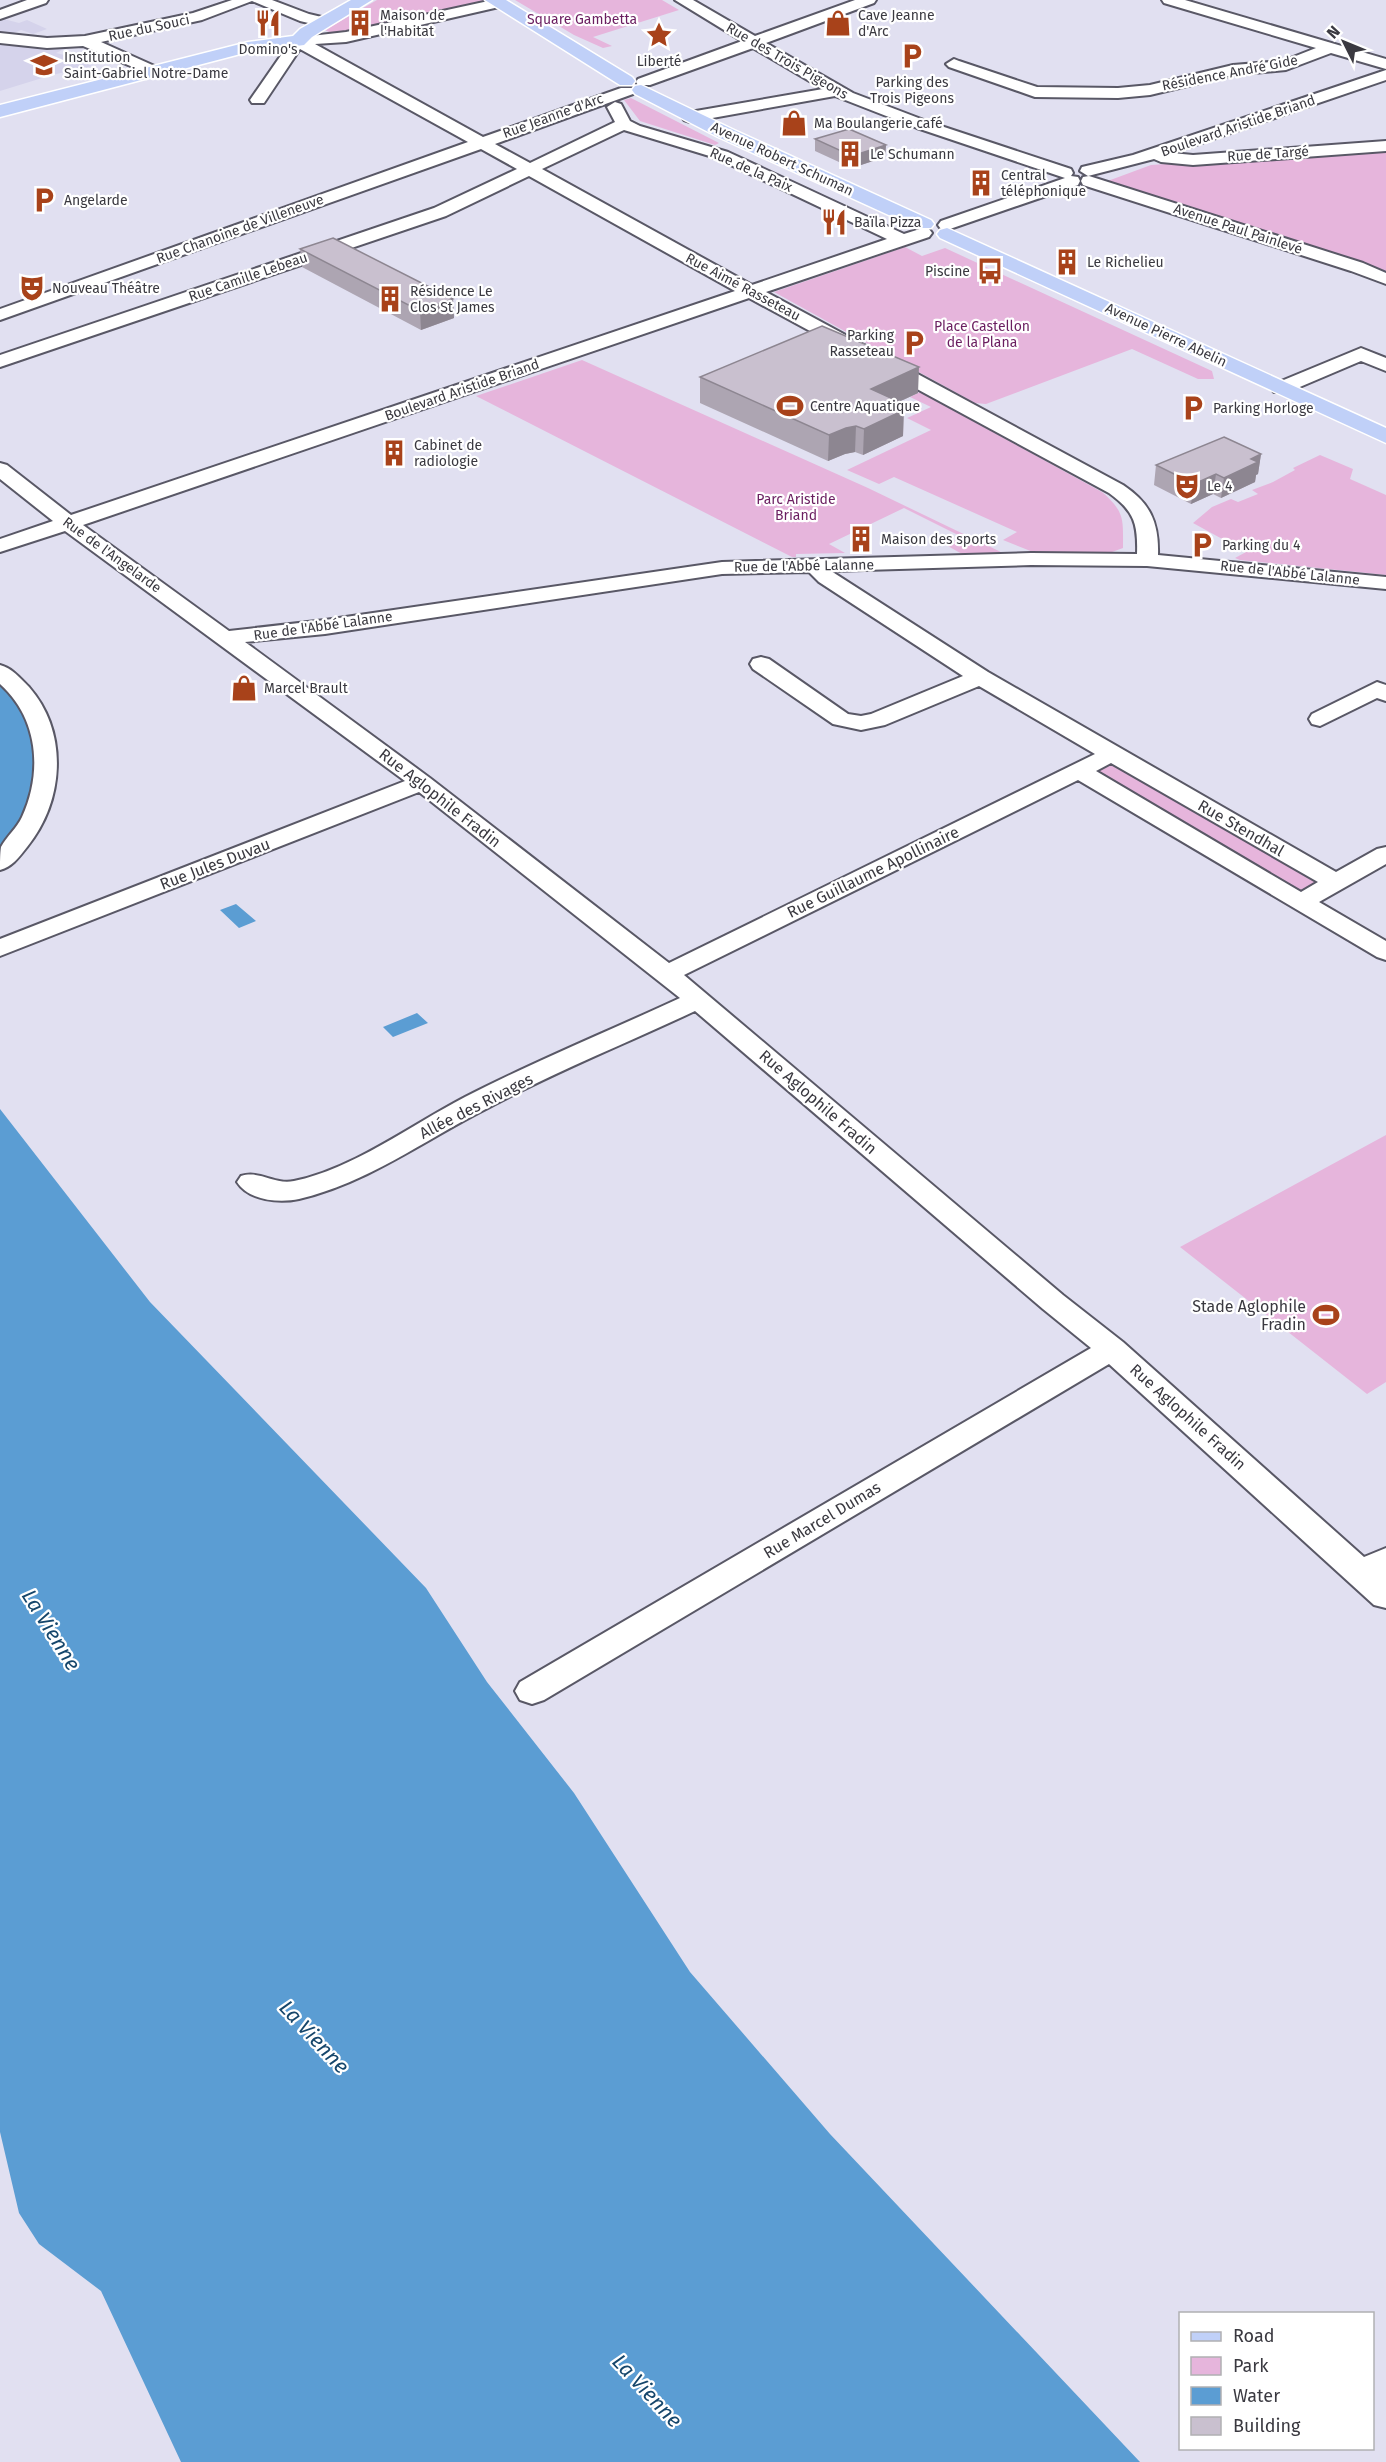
<svg xmlns="http://www.w3.org/2000/svg" width="1386" height="2462" font-family="'Fira Sans',sans-serif">
	<style>
		.built { fill: #d5d3eb }
		.green { fill: #e6b5dc }
		.water { fill: #5b9dd3 }
		.lines { fill: none; stroke-linecap: round; stroke-linejoin: round }
		.minor-casing { stroke: #595866; stroke-width: 4 }
		.major-casing { stroke: #fff; stroke-width: 3 }
		.minor { fill: #fff; fill-rule: evenodd }
		.major { fill: #c0d0f8; fill-rule: evenodd }
		.wall { fill: #ada5b2 }
		.shaded-wall { fill: #8d8691 }
		.building { fill: #c9c0cf; stroke: #8d8691; stroke-width: 1.5 }
		.labels { text-anchor: middle; dominant-baseline: central; stroke-width: 4.5; stroke-linejoin: round; paint-order: stroke }
		.far-poi-label { font-size: 14px; fill: #3a3940; stroke: #fff; text-anchor: start }
		.far-park-label { font-size: 14px; fill: #6a1e60; stroke: #fff }
		.far-street-label { font-size: 14px; fill: #3a3940; stroke: #fff }
		.street-label { font-size: 16px; fill: #3a3940; stroke: #fff }
		.poi-label { font-size: 16px; fill: #3a3940; stroke: #fff; text-anchor: end }
		.near-water-label { font-size: 21px; font-style: italic; fill: #15466b; stroke: #fff }
	</style>
	<rect width="100%" height="100%" fill="#e1e0f1"/>
	<path class="built" d="M 0,18 L 19,23 L 27,20 L 47,29 L 33,34 L 21,30 L 6,36 L 0,35 Z
		M 0,40 L 64,49 L 56,53 L 69,56 L 92,66 L 52,75 L 0,91 Z"/>
	<path class="green" d="M 377,0 L 484,0 L 485,1 L 335,35 L 325,30 Z
		M 515,0 L 662,0 L 679,10 L 593,37 L 612,46 L 603,48 L 574,35 Z
		M 631,98 L 719,143 L 715,145 L 640,121 L 624,100 Z
		M 1382,149 L 1386,150 L 1386,273 L 1105,182 L 1151,165 Z
		M 905,247 L 922,256 L 945,248 L 1212,371 L 1214,379 L 1198,379 L 1132,349 L 986,404 L 975,403 L 774,292 Z
		M 582,360 L 868,488 L 1003,553 L 962,554 L 946,545 L 962,537 L 904,508 L 829,544 L 845,553 L 796,554 L 796,557 L 792,557 L 476,396 Z
		M 920,392 L 1102,492 C 1125,512 1123,519 1123,548 L 1112,552 L 1033,552 L 1003,540 L 1017,532 L 894,477 L 879,484 L 847,470 L 931,430 L 907,418 L 931,407 L 910,397 Z
		M 1320,455 L 1353,469 L 1350,479 L 1386,495 L 1386,575 L 1240,560 L 1235,558 L 1246,552 L 1193,523 L 1212,507 L 1231,499 L 1238,502 L 1258,494 L 1252,490 L 1273,482 L 1295,470 L 1293,468 Z
		M 1113,763 L 1316,880 L 1316,881 L 1303,891 L 1297,892 L 1095,771 Z
		M 1386,1135 L 1386,1382 L 1367,1394 L 1180,1247 Z"/>
	<path class="water" d="M 0,685 C 37,717 43,780 21,824 C 16,833 7,841 0,849 Z
		M 236,904 L 256,921 L 239,928 L 220,910 Z
		M 417,1013 L 428,1023 L 393,1037 L 383,1027 Z
		M 0,1109 L 150,1302 L 426,1588 L 487,1682 L 574,1793 L 690,1972 L 830,2134 L 1140,2462 L 181,2462 L 101,2291 L 39,2244 L 19,2213 L 0,2132 Z"/>
	<g class="lines">
		<g class="minor-casing">
			<path id="minor" d="M 27,0 L 48,0 L 46,3 L 0,19 L 0,10 Z
				M 232,0 L 272,0 L 309,14 L 330,19 L 333,22 L 325,27 L 300,21 L 252,1 L 202,20 L 101,42 L 159,68 L 162,71 L 154,76 L 83,46 L 47,48 L 0,43 L 0,33 L 47,38 L 85,36 L 193,13 Z
				M 493,0 L 504,0 L 506,3 L 499,7 L 346,42 L 315,44 L 483,137 L 621,88 L 633,88 L 635,91 L 633,94 L 495,144 L 530,163 L 615,122 L 607,107 L 615,102 L 621,104 L 630,121 L 640,126 L 728,152 L 904,234 L 923,228 L 929,229 L 932,233 L 929,237 L 766,292 L 1123,485 C 1150,503 1159,522 1158,555 L 1386,577 L 1386,589 L 1147,566 L 1031,565 L 831,571 L 988,672 L 1336,872 L 1377,849 L 1386,847 L 1386,864 L 1319,902 L 1386,941 L 1386,960 L 1377,957 L 1078,780 L 684,975 L 1063,1295 L 1123,1342 L 1364,1557 L 1386,1548 L 1386,1608 L 1374,1605 L 1109,1364 L 544,1700 L 532,1704 L 520,1700 L 515,1691 L 520,1682 L 1091,1348 L 1043,1309 L 695,1011 C 625,1044 552,1073 484,1110 C 423,1141 367,1183 299,1199 C 280,1203 249,1201 237,1182 L 241,1176 C 260,1170 274,1185 294,1181 C 353,1169 411,1125 465,1097 C 535,1061 609,1031 680,998 L 419,792 L 0,956 L 0,939 L 405,781 L 65,531 L 0,552 L 0,539 L 53,521 L 0,479 L 0,463 L 7,465 L 71,515 L 735,291 L 529,176 L 446,216 L 0,367 L 0,355 L 434,208 L 517,169 L 481,149 L 0,320 L 0,309 L 468,142 L 300,49 L 264,103 L 252,103 L 250,100 L 293,38 L 346,32 ZM 624,130 L 716,158 L 887,239 L 752,285 L 542,169 ZM 749,298 L 1109,493 C 1134,511 1138,523 1137,554 L 1031,553 L 722,562 L 325,620 L 229,631 L 83,525 ZM 809,572 L 819,582 L 963,676 L 871,714 L 861,716 L 848,714 L 769,659 L 761,657 L 753,659 L 750,664 L 753,669 L 833,724 L 861,730 L 885,725 L 979,686 L 1095,754 L 669,963 L 430,778 L 245,642 L 325,634 L 722,574 ZM 1111,763 L 1318,882 L 1301,892 L 1096,771 Z
				M 675,0 L 693,0 L 755,36 L 855,0 L 876,0 L 874,3 L 766,43 L 853,93 L 929,122 L 1071,169 L 1073,173 L 1071,176 L 1078,177 L 1080,181 L 1078,185 L 947,230 L 941,229 L 938,225 L 941,221 L 1065,178 L 917,128 L 835,96 L 690,122 L 684,120 L 682,117 L 690,112 L 823,89 L 753,48 L 650,85 L 638,85 L 636,82 L 638,79 L 742,41 Z
				M 1162,0 L 1185,0 L 1386,59 L 1386,69 L 1331,53 L 1286,70 L 1233,75 L 1150,95 L 1118,98 L 1035,97 L 949,67 L 946,64 L 954,59 L 959,61 L 1037,87 L 1118,88 L 1150,85 L 1233,65 L 1283,61 L 1316,48 L 1164,3 Z
				M 1386,70 L 1386,80 L 1172,153 L 1193,155 L 1386,141 L 1386,151 L 1193,165 L 1161,162 L 1154,159 L 1088,176 L 1080,171 L 1082,167 L 1133,155 Z
				M 1089,176 L 1363,263 L 1386,273 L 1386,284 L 1351,271 L 1083,185 L 1081,181 L 1083,177 Z
				M 1361,348 L 1386,358 L 1386,371 L 1361,361 L 1288,392 L 1274,392 L 1271,388 L 1274,384 Z
				M 0,665 C 12,668 20,678 29,687 C 69,733 64,801 27,847 C 19,857 12,867 0,870 C 0,864 0,853 1,847 C 7,836 17,828 22,817 C 43,771 38,718 0,684 Z
				M 1377,682 L 1386,685 L 1386,701 L 1377,698 L 1320,726 L 1312,724 L 1309,719 L 1312,714 Z"/>
		</g>
		<g class="major-casing">
			<path id="major" d="M 351,0 L 372,0 L 312,37 L 304,45 L 248,52 L 0,117 L 0,105 L 248,42 L 293,36 L 300,29 Z
				M 485,0 L 506,0 L 632,77 L 635,81 L 632,85 L 620,85 Z
				M 641,85 L 732,129 L 931,220 L 934,224 L 931,228 L 917,228 L 718,137 L 635,94 L 632,90 L 635,86 Z
				M 947,228 L 1386,428 L 1386,443 L 940,238 L 937,234 L 940,230 Z"/>
		</g>
		<use href="#minor" class="minor"/>
		<use href="#major" class="major"/>
	</g>
	<path class="wall" d="M 815,139 L 886,145 L 885,157 L 852,168 L 815,151 Z
		M 300,249 L 453,299 L 454,318 L 421,330 L 302,267 Z
		M 700,377 L 918,393 L 899,402 L 904,404 L 903,436 L 863,455 L 855,452 L 845,454 L 828,461 L 700,403 Z
		M 1261,454 L 1258,474 L 1256,475 L 1255,482 L 1221,498 L 1213,494 L 1191,504 L 1154,485 L 1156,465 Z"/>
	<path class="shaded-wall" d="M 886,145 L 885,157 L 852,168 L 852,156 Z
		M 453,299 L 454,318 L 421,330 L 420,311 Z
		M 919,367 L 918,393 L 870,415 L 871,389 Z
		M 904,404 L 903,436 L 863,455 L 864,429 L 897,407 Z
		M 856,426 L 855,452 L 845,454 L 828,461 L 829,435 L 846,428 Z
		M 1261,454 L 1258,474 L 1256,475 L 1255,482 L 1221,498 L 1224,478 L 1251,459 Z
		M 1216,474 L 1213,494 L 1191,504 L 1194,484 Z"/>
	<path class="building" d="M 849,129 L 886,145 L 852,156 L 815,139 Z
		M 333,238 L 453,299 L 420,311 L 300,249 Z
		M 822,326 L 919,367 L 871,389 L 904,404 L 897,407 L 904,410 L 864,429 L 856,426 L 846,428 L 829,435 L 700,377 Z
		M 1224,437 L 1261,454 L 1251,459 L 1258,462 L 1224,478 L 1216,474 L 1194,484 L 1156,465 Z"/>
	<defs>
		<g id="restaurant-bare" transform="scale(2.07)"><path d="M-5-6h1v4h1v-4h1v4h1v-4h1v5L-1.5 .5V6h-2V.5L-5-1ZM5-6V6H3V1.5H1.5Q1.5-4 5-6Z" fill="#a8421a" stroke="#fff" stroke-width="2.5" paint-order="stroke"/></g>
		<g id="building-bare" transform="scale(2.07)"><path d="M-4-6H4V6H1V3H-1V6H-4ZM-2.5-4.3h1.7v1.8h-1.7ZM.8-4.3h1.7v1.8H.8ZM-2.5-1h1.7V.8h-1.7ZM.8-1h1.7V.8H.8Z" fill="#a8421a" stroke="#fff" stroke-width="2.5" paint-order="stroke"/></g>
		<g id="shop-bare" transform="scale(2.07)"><path d="M-5-2.5h2.3a2.7 3.5 0 0 1 5.4 0H5L5.5 6h-11ZM-1.5-2.5h3a1.5 2.3 0 0 0-3 0Z" fill="#a8421a" stroke="#fff" stroke-width="2.5" paint-order="stroke"/></g>
		<g id="sight-bare" transform="scale(2.07)"><path d="M0-6L1.8-2.2L6-1.7L2.9 1.2L3.7 5.4L0 3.3L-3.7 5.4L-2.9 1.2L-6-1.7L-1.8-2.2Z" fill="#a8421a" stroke="#fff" stroke-width="2.5" paint-order="stroke"/></g>
		<g id="parking-bare" transform="scale(2.07)"><path d="M-3.5-5.5H1a3.5 3.5 0 0 1 0 7H-1V5.5H-3.5ZM-1-3.4V-.6H.8a1.4 1.4 0 0 0 0-2.8Z" fill="#a8421a" stroke="#fff" stroke-width="2.5" paint-order="stroke"/></g>
		<g id="school-bare" transform="scale(2.07)"><path d="M0-5L7-2L0 1L-7-2ZM-4 1L0 2.5L4 1V4Q0 6-4 4Z" fill="#a8421a" stroke="#fff" stroke-width="2.5" paint-order="stroke"/></g>
		<g id="bus-bare" transform="scale(2.07)"><path d="M-5-6H5V4H4V6H2V4H-2V6H-4V4H-5ZM-3.5-4V0h7V-4ZM-3.5 1.2v1.5H-2V1.2ZM2 1.2v1.5H3.5V1.2Z" fill="#a8421a" stroke="#fff" stroke-width="2.5" paint-order="stroke"/></g>
		<g id="theatre-bare" transform="scale(2.07)"><path d="M-5-5.5Q0-4 5-5.5V0Q5 5 0 6Q-5 5-5 0ZM-3.3-2.5H-1v1.5H-3.3ZM1-2.5H3.3v1.5H1ZM-2.8 1Q0 5.5 2.8 1Z" fill="#a8421a" stroke="#fff" stroke-width="2.5" paint-order="stroke"/></g>
		<g id="stadium-bare" transform="scale(2.07)"><path d="M0-5a6.5 5 0 1 0 0 10a6.5 5 0 1 0 0-10ZM-3.5-1.8h7v3.6h-7Z" fill="#a8421a" stroke="#fff" stroke-width="2.5" paint-order="stroke"/></g>
	</defs>
	<g fill-rule="evenodd">
		<use href="#restaurant-bare" x="268" y="23"/>
		<use href="#building-bare" x="360" y="23"/>
		<use href="#shop-bare" x="838" y="23"/>
		<use href="#sight-bare" x="659" y="35"/>
		<use href="#parking-bare" x="912" y="56"/>
		<use href="#school-bare" x="44" y="65"/>
		<use href="#shop-bare" x="794" y="123"/>
		<use href="#building-bare" x="850" y="154"/>
		<use href="#building-bare" x="981" y="183"/>
		<use href="#parking-bare" x="44" y="200"/>
		<use href="#restaurant-bare" x="834" y="222"/>
		<use href="#building-bare" x="1067" y="262"/>
		<use href="#bus-bare" x="990" y="271"/>
		<use href="#theatre-bare" x="32" y="288"/>
		<use href="#building-bare" x="390" y="299"/>
		<use href="#parking-bare" x="914" y="343"/>
		<use href="#stadium-bare" x="790" y="406"/>
		<use href="#parking-bare" x="1193" y="408"/>
		<use href="#building-bare" x="394" y="453"/>
		<use href="#theatre-bare" x="1187" y="486"/>
		<use href="#building-bare" x="861" y="539"/>
		<use href="#parking-bare" x="1202" y="545"/>
		<use href="#shop-bare" x="244" y="688"/>
		<use href="#stadium-bare" x="1326" y="1315"/>
	</g>
	<g class="labels">
		<g class="far-poi-label">
			<text x="380" y="15">Maison de<tspan x="380" dy="16">l'Habitat</tspan></text>
			<text x="858" y="15">Cave Jeanne<tspan x="858" dy="16">d'Arc</tspan></text>
			<text x="268" y="49" text-anchor="middle">Domino's</text>
			<text x="64" y="57">Institution<tspan x="64" dy="16">Saint-Gabriel Notre-Dame</tspan></text>
			<text x="659" y="61" text-anchor="middle">Liberté</text>
			<text x="912" y="82" text-anchor="middle">Parking des<tspan x="912" dy="16">Trois Pigeons</tspan></text>
			<text x="814" y="123">Ma Boulangerie café</text>
			<text x="870" y="154">Le Schumann</text>
			<text x="1001" y="175">Central<tspan x="1001" dy="16">téléphonique</tspan></text>
			<text x="64" y="200">Angelarde</text>
			<text x="854" y="222">Baïla Pizza</text>
			<text x="1087" y="262">Le Richelieu</text>
			<text x="970" y="271" text-anchor="end">Piscine</text>
			<text x="52" y="288">Nouveau Théâtre</text>
			<text x="410" y="291">Résidence Le<tspan x="410" dy="16">Clos St James</tspan></text>
			<text x="894" y="335" text-anchor="end">Parking<tspan x="894" dy="16">Rasseteau</tspan></text>
			<text x="810" y="406">Centre Aquatique</text>
			<text x="1213" y="408">Parking Horloge</text>
			<text x="414" y="445">Cabinet de<tspan x="414" dy="16">radiologie</tspan></text>
			<text x="1207" y="486">Le 4</text>
			<text x="881" y="539">Maison des sports</text>
			<text x="1222" y="545">Parking du 4</text>
			<text x="264" y="688">Marcel Brault</text>
		</g>
		<g class="far-park-label">
			<text x="582" y="19">Square Gambetta</text>
			<text x="982" y="326">Place Castellon<tspan x="982" dy="16">de la Plana</tspan></text>
			<text x="796" y="499">Parc Aristide<tspan x="796" dy="16">Briand</tspan></text>
		</g>
		<g class="far-street-label">
			<text transform="translate(149 28) rotate(-12)">Rue du Souci</text>
			<text transform="translate(787 61) rotate(30)">Rue des Trois Pigeons</text>
			<text transform="translate(1230 73) rotate(-11)">Résidence André Gide</text>
			<text transform="translate(553 116) rotate(-20)">Rue Jeanne d'Arc</text>
			<text transform="translate(1238 126) rotate(-19)">Boulevard Aristide Briand</text>
			<text transform="translate(1268 154) rotate(-4)">Rue de Targé</text>
			<text transform="translate(782 159) rotate(25)">Avenue Robert Schuman</text>
			<text transform="translate(751 170) rotate(24)">Rue de la Paix</text>
			<text transform="translate(240 229) rotate(-20)">Rue Chanoine de Villeneuve</text>
			<text transform="translate(1238 229) rotate(18)">Avenue Paul Painlevé</text>
			<text transform="translate(248 277) rotate(-19)">Rue Camille Lebeau</text>
			<text transform="translate(743 287) rotate(28)">Rue Aimé Rasseteau</text>
			<text transform="translate(1166 335) rotate(25)">Avenue Pierre Abelin</text>
			<text transform="translate(462 390) rotate(-19)">Boulevard Aristide Briand</text>
			<text transform="translate(112 555) rotate(36)">Rue de l'Angelarde</text>
			<text transform="translate(804 566) rotate(-1)">Rue de l'Abbé Lalanne</text>
			<text transform="translate(1290 573) rotate(6)">Rue de l'Abbé Lalanne</text>
			<text transform="translate(323 626) rotate(-8)">Rue de l'Abbé Lalanne</text>
		</g>
		<g class="street-label">
			<text transform="translate(440 798) rotate(38)">Rue Aglophile Fradin</text>
			<text transform="translate(1241 828) rotate(30)">Rue Stendhal</text>
			<text transform="translate(215 864) rotate(-21)">Rue Jules Duvau</text>
			<text transform="translate(873 872) rotate(-26)">Rue Guillaume Apollinaire</text>
			<text transform="translate(818 1102) rotate(41)">Rue Aglophile Fradin</text>
			<text transform="translate(476 1106) rotate(-27)">Allée des Rivages</text>
			<text transform="translate(1188 1417) rotate(42)">Rue Aglophile Fradin</text>
			<text transform="translate(822 1520) rotate(-31)">Rue Marcel Dumas</text>
		</g>
		<g class="poi-label">
			<text x="1306" y="1306">Stade Aglophile<tspan x="1306" dy="18">Fradin</tspan></text>
		</g>
		<g class="near-water-label">
			<text transform="translate(51 1630) rotate(58)">La Vienne</text>
			<text transform="translate(314 2037) rotate(47)">La Vienne</text>
			<text transform="translate(647 2391) rotate(47)">La Vienne</text>
		</g>
	</g>
	<rect x="1179" y="2312" width="195" height="138" fill="#ffffff" stroke="#b0b0b3" stroke-width="1.5"/>
	<rect x="1191" y="2332" width="30" height="9" fill="#c0d0f8" stroke="#b0b0b3" stroke-width="1.5"/>
	<text x="1233" y="2342" font-size="18" fill="#3a3940">Road</text>
	<rect x="1191" y="2357" width="30" height="18" fill="#e6b5dc" stroke="#b0b0b3" stroke-width="1.5"/>
	<text x="1233" y="2372" font-size="18" fill="#3a3940">Park</text>
	<rect x="1191" y="2387" width="30" height="18" fill="#5b9dd3" stroke="#b0b0b3" stroke-width="1.5"/>
	<text x="1233" y="2402" font-size="18" fill="#3a3940">Water</text>
	<rect x="1191" y="2417" width="30" height="18" fill="#c9c0cf" stroke="#b0b0b3" stroke-width="1.5"/>
	<text x="1233" y="2432" font-size="18" fill="#3a3940">Building</text>
	<g transform="translate(1344 42) rotate(313)" stroke="#ffffff" stroke-width="4.5" paint-order="stroke">
	<path d="M0-4.5L10 22L0 15L-10 22Z" fill="#3a3940"/>
	<text y="-9" font-size="16" font-weight="bold" text-anchor="middle" fill="#3a3940">N</text>
	</g>
</svg>
